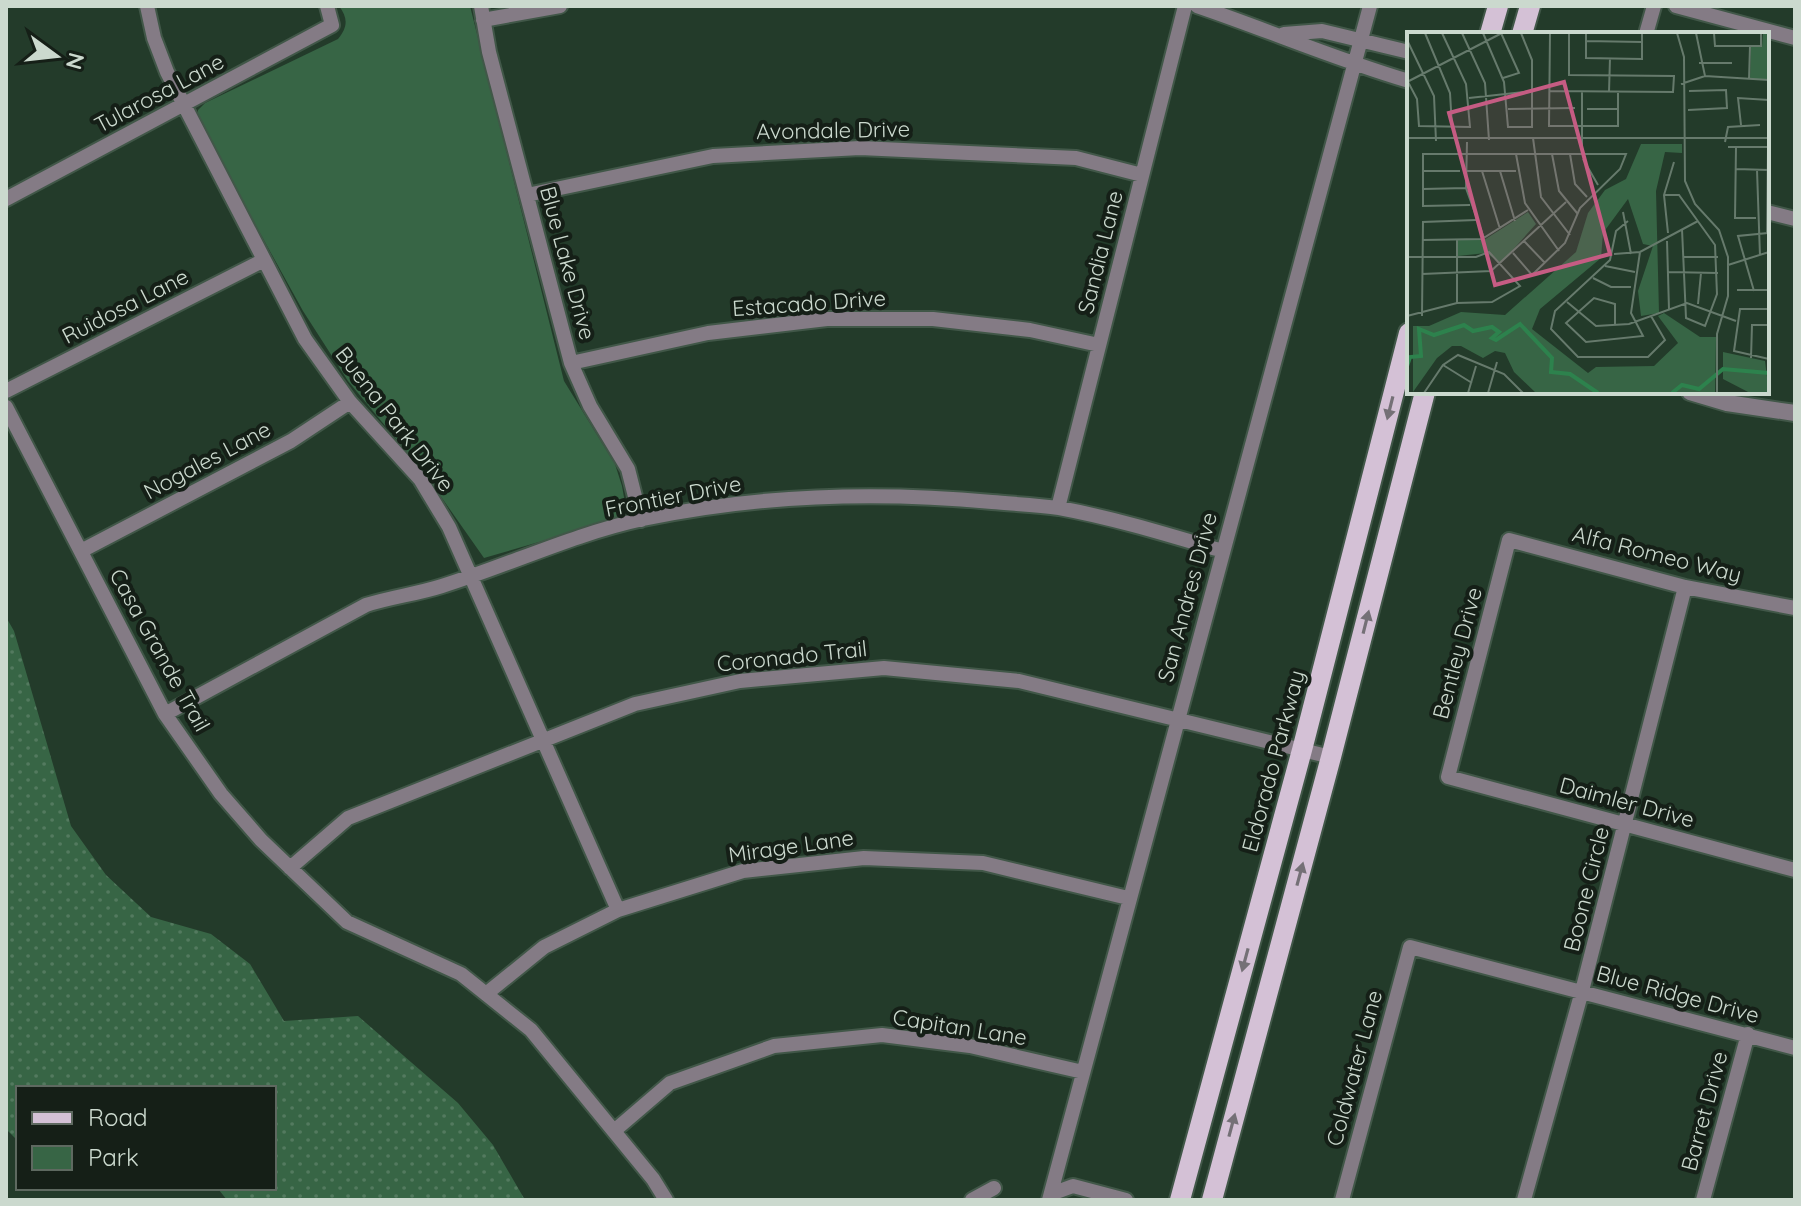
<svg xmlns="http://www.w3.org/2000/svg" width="1801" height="1206" font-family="Quicksand,sans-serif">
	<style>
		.grass { fill: url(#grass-dots) }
		.park { fill: #376545 }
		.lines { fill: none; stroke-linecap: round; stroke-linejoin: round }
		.minor-casing { stroke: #415748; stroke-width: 18 }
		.tertiary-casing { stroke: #415748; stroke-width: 20 }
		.primary-casing { stroke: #415748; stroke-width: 24 }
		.minor { stroke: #847b85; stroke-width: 14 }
		.tertiary { stroke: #847b85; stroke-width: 16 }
		.primary { stroke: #d4c1d6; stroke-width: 20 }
		.oneway { fill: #747076 }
		.labels { text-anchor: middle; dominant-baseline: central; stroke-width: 8; stroke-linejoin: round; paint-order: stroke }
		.street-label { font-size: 22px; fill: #cbd9ce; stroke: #151f17 }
		.inset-river { fill: none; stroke: #2d824d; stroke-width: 4 }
		.inset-road { fill: none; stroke: #667a6c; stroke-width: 2 }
		.view { fill: #c55c83; fill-opacity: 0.15; stroke: #c55c83; stroke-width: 4 }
		.inset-edge { fill: none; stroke: #cbd9ce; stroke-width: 4 }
	</style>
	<defs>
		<pattern id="grass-dots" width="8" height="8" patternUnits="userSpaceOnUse" patternTransform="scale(2)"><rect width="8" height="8" fill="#376545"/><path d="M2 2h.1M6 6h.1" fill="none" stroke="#537a5f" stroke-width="1.8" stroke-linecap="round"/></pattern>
	</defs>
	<rect width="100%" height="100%" fill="#233b2a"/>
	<path class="grass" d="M 6,617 L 14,631 L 71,826 L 106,875 L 151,917 L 211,934 L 250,964 L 284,1021 L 358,1016 L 458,1103 L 493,1145 L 525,1200 L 227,1200 L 219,1190 L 185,1188 L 274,1188 L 274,1088 L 18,1088 L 18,1141 L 6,1129 Z"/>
	<path class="park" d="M 339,6 L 470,6 L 564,381 L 615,464 L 622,486 L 627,514 L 615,520 L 484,558 L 425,474 L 348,381 L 303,311 L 198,121 L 198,110 L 205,103 L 338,39 C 348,27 348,18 339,6 Z"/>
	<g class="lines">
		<g class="minor-casing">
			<path id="minor" d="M 147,6 L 154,38 L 167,72 L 305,339 L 350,402 L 420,479 L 449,527 L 618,910
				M 481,6 L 489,52 L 571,363 L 590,406 L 628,469 L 641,520
				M 1197,6 C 1268,30 1337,60 1409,81
				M 1676,6 L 1795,38
				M 483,20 L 560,6
				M 1284,34 L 1322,31 L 1409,52
				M 1646,34 L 1654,6
				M 527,195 L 713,156 L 860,148 L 1076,158 L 1142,175
				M 6,199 L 332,25 L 327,6
				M 1767,212 L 1795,219
				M 571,363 L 708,333 L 827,319 L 933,319 L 1030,330 L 1099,345
				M 6,391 L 264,260
				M 6,407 L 165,714 L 221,794 L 261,840 L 347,922 L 461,974 L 531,1030 L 653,1179 L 666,1200
				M 1058,508 L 1185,6
				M 81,551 L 291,441 L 350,402
				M 1795,608 L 1685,587 L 1509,540 L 1448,777 L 1795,870
				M 165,714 L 366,605 C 391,597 417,594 442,586 C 509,565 574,534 643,519 C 758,495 876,491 992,502 C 1014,504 1037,505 1059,508 C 1114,518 1169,535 1223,551
				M 290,868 L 348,818 L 635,704 L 740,681 L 884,668 L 1019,681 L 1331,757
				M 486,994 L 544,947 L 618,910 L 743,871 L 864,858 L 983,863 L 1128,898
				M 614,1131 L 670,1083 L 774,1046 L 882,1035 L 970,1046 L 1083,1072
				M 1053,1197 L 1051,1194 L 1073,1186 L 1126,1200
				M 972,1200 L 994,1188
				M 1049,1200 L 1370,6
				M 1342,1200 L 1410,947 L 1795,1048
				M 1524,1200 L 1582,991 L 1685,587
				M 1703,1200 L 1748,1034"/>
		</g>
		<g class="tertiary-casing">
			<path id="tertiary" d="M 1690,392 L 1727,403 L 1795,413"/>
		</g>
		<g class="primary-casing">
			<path id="primary" d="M 1490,34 L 1498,6
				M 1522,34 L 1530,6
				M 1180,1200 L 1302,750 L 1409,333
				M 1212,1200 L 1331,757 L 1425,392"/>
		</g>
		<use href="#minor" class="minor"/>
		<use href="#tertiary" class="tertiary"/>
		<use href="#primary" class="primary"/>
	</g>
	<defs><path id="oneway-solid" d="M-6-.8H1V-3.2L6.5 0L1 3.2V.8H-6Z" transform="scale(2)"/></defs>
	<g class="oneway">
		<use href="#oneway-solid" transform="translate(1390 408) rotate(104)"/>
		<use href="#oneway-solid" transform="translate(1366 622) rotate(-76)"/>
		<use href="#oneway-solid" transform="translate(1300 874) rotate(-75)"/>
		<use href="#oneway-solid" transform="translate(1245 960) rotate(105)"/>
		<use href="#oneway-solid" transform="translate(1232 1125) rotate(-75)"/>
	</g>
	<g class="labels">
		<g class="street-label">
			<text transform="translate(159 93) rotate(-28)">Tularosa Lane</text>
			<text transform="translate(833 130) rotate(-1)">Avondale Drive</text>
			<text transform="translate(1100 252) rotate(-76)">Sandia Lane</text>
			<text transform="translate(568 263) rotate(75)">Blue Lake Drive</text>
			<text transform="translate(809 303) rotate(-4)">Estacado Drive</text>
			<text transform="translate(125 306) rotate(-27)">Ruidosa Lane</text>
			<text transform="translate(395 419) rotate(52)">Buena Park Drive</text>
			<text transform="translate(207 460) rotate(-28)">Nogales Lane</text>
			<text transform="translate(673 496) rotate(-11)">Frontier Drive</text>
			<text transform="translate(1657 554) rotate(14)">Alfa Romeo Way</text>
			<text transform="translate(1187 597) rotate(-75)">San Andres Drive</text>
			<text transform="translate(160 650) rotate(61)">Casa Grande Trail</text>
			<text transform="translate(1457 653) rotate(-75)">Bentley Drive</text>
			<text transform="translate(792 656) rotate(-6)">Coronado Trail</text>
			<text transform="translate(1273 761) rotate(-75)">Eldorado Parkway</text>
			<text transform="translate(1627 802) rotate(15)">Daimler Drive</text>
			<text transform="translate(791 846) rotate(-8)">Mirage Lane</text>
			<text transform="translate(1586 889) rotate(-76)">Boone Circle</text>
			<text transform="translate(1678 994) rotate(15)">Blue Ridge Drive</text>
			<text transform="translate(960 1027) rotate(9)">Capitan Lane</text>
			<text transform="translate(1354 1068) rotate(-75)">Coldwater Lane</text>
			<text transform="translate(1704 1111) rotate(-75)">Barret Drive</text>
		</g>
	</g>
	<g transform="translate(1407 32)">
		<rect width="362" height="362" fill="#233b2a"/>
		<path d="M 234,112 L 275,112 L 275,121 L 258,120 L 249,159 L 252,281 L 234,284 L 231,259 L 246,214 L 236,212 L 221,167 L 196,201 L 194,226 L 133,277 L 125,297 L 181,341 L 189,335 L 247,334 L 271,311 L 251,284 L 257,281 L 293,305 L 309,305 L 308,361 L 129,361 L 107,340 L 98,321 L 88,319 L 76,326 L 54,314 L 45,314 L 30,326 L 6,360 L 6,294 L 22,294 L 54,280 L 98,283 L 169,220 L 181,181 L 198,158 L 219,147 Z" fill="#376545"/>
		<path d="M 356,1 L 362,1 L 362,47 L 343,47 L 344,15 L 355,15 ZM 121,180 L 129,192 L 94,231 L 79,221 L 51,224 L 51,208 L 77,208 ZM 316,320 L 358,329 L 362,361 L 343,361 L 316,347 Z" fill="#376545"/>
		<path class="inset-river" d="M 0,334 L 3,325 L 14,324 L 12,297 L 27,303 L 57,293 L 66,299 L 85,295 L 92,300 L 85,306 L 89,308 L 113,292 L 145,326 L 144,340 L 163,342 L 191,361M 265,361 L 275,353 L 292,357 L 316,337 L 362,341"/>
		<path class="inset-road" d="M 18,1 L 43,61 L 45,95M 55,1 L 78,51 L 82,108M 76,1 L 97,50 L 101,95 L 125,95 L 125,28 L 114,1M 94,1 L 112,41 L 96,46M 143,1 L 142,94 L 211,94 L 211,60M 179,1 L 179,26 L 235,27 L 235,1M 270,1 L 277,25 L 278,149 L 288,172 L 312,198 L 321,225 L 321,264 L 310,302 L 310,361M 289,1 L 298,44M 307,1 L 308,14 L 354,14 L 354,1M 0,8 L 27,64 L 29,109M 179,9 L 235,10M 292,31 L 325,31M 298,44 L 362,48M 0,48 L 10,67 L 12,94 L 63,95 L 59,52 L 35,1M 342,48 L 343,14M 0,50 L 95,1M 274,52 L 298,44M 142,59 L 266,60 L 267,44 L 162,43 L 162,1M 175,59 L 175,122M 202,60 L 203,26M 62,66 L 125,59M 101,77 L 168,76M 180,77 L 211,77M 281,78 L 320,76 L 319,58 L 282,59M 334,93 L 331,66 L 362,68M 0,106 L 362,106M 126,106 L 134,165 L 163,203M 60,110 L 59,156 L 77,206M 318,110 L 321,95 L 353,93M 321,115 L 361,115 L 360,201M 329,115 L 328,186 L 349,186M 109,122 L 118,171 L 152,219M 145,122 L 152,159 L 170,181M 163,122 L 168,152 L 180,165M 176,127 L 191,153M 329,137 L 362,138M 350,138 L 353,224M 16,139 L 53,139M 58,139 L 109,139M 75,139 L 93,197M 93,139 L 108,189M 16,157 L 59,156M 257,163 L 272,163 L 308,213 L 310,262 L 298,294 L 279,286 L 275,197M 63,173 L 16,174 L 16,122 L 219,122 L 213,137 L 173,176 L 158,211 L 125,243 L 106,221M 216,180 L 224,222M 221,189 L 209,199 L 203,228 L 148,279 L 144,297 L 171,325 L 241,325 L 258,308 L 244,284M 261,201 L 257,163 L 267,130M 15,208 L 75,207 L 121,178M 50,208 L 50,271M 117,209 L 138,231M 260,209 L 262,277M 207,222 L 233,220 L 291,189M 0,225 L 69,225 L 82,220 L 113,254 L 85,270 L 50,271 L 0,284M 277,225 L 311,225M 321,233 L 362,220M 198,234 L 228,240M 261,240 L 311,241M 15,242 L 84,239 L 159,170M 186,246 L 204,255 L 224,255M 330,258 L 362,258M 347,259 L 331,204 L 361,201M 160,270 L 189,294 L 222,292 L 280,271 L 329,289M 291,272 L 294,241M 362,277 L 333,277 L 327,319 L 362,327M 15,284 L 16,190 L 69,188M 208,294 L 208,272 L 187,266 L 159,291 L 179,310 L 236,304 L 224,281 L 233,220M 344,326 L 345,293 L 362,293M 36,333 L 65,351M 17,361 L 36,333 L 51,323 L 97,342 L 116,361M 61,361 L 69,334M 81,361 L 90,330"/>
		<path class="view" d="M 157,50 L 203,222 L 88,253 L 42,81 Z"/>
		<rect width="362" height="362" class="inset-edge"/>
	</g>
	<rect width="1801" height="1206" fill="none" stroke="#cbd9ce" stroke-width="16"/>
	<rect x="16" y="1086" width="260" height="104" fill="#151f17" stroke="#5e6960" stroke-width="2"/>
	<rect x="32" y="1112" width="40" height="12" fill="#d4c1d6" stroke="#5e6960" stroke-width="2"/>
	<text x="88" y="1126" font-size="24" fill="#cbd9ce">Road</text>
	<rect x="32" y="1146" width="40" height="24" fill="#376545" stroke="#5e6960" stroke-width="2"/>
	<text x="88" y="1166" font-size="24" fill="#cbd9ce">Park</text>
	<g transform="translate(56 56) rotate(105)" stroke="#151f17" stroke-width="6" paint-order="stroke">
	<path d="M0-6L14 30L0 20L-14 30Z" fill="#cbd9ce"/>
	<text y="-12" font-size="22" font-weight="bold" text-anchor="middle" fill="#cbd9ce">N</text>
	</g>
</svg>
